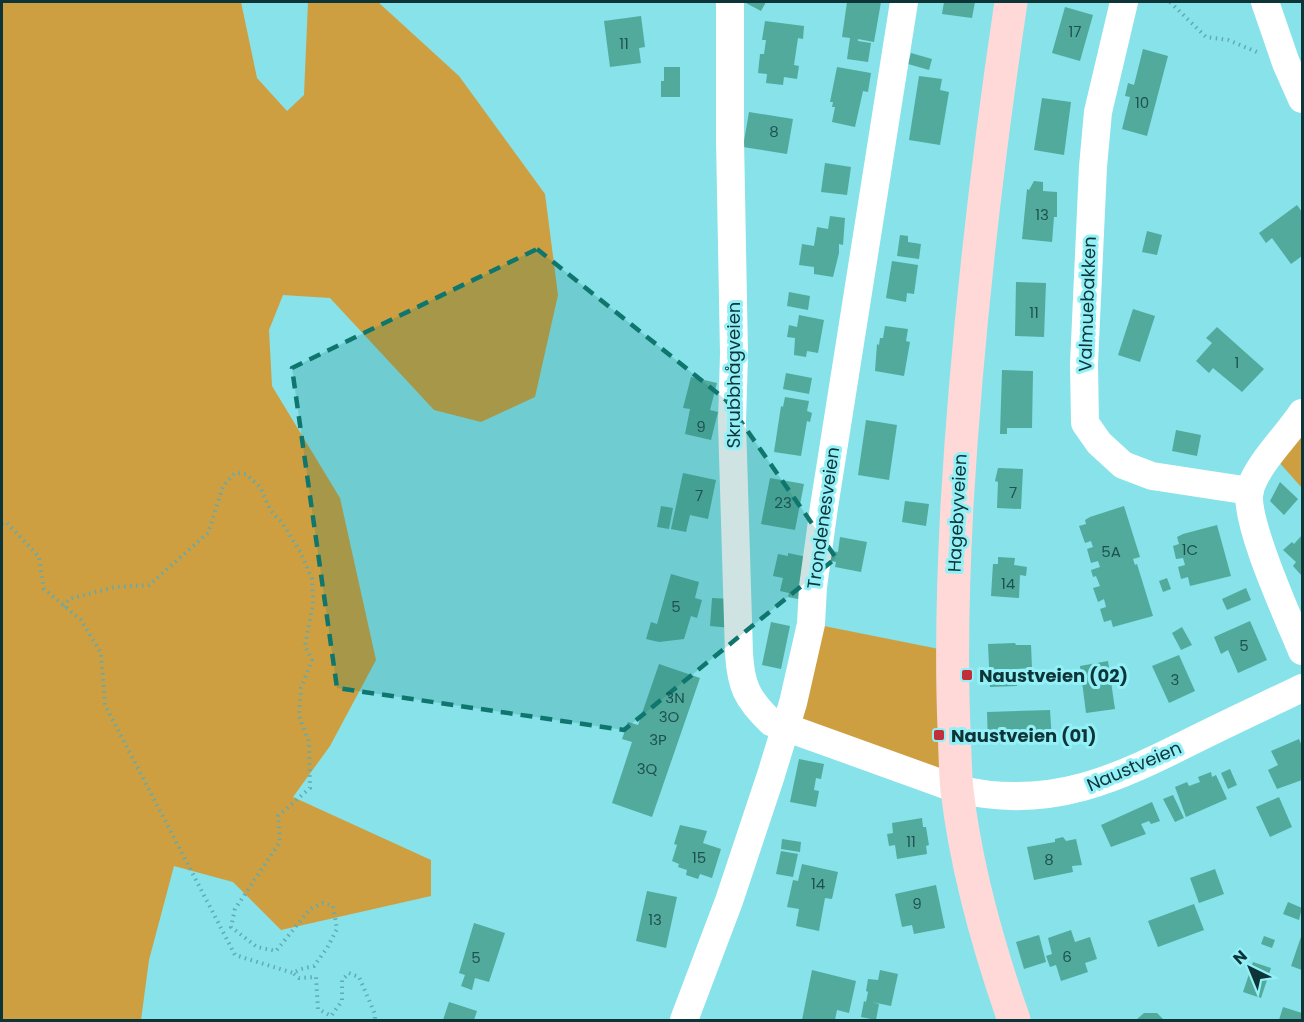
<svg xmlns="http://www.w3.org/2000/svg" width="1304" height="1022" font-family="Poppins,sans-serif">
	<style>
		.green { fill: #cd9f40 }
		.building { fill: #51aa9c }
		.lines { fill: none; stroke-linecap: round; stroke-linejoin: round }
		.path { stroke: #60abb1; stroke-width: 4; stroke-dasharray: 1.5 4.5; stroke-linecap: butt }
		.minor { stroke: #fff; stroke-width: 28 }
		.major { stroke: #fed9d7; stroke-width: 33 }
		.marked { fill: #0f766e; fill-opacity: 0.2; stroke: #0f766e; stroke-width: 4.5; stroke-dasharray: 12 8; stroke-linejoin: round }
		.poi-dot { fill: #c02f3a; stroke: #94f0f7; stroke-width: 2 }
		.labels { text-anchor: middle; dominant-baseline: central; stroke-width: 6; stroke-linejoin: round; paint-order: stroke }
		.number-label { font-size: 15px; fill: #1e5251 }
		.street-label { font-size: 18px; fill: #0d3538; stroke: #94f0f7 }
		.poi-label { font-size: 18px; font-weight: bold; fill: #0d3538; stroke: #94f0f7; text-anchor: start }
	</style>
	<rect width="100%" height="100%" fill="#87e2e9"/>
	<path class="green" d="M 2,2 L 241,2 L 257,78 L 287,111 L 304,95 L 308,2 L 378,2 L 459,76 L 545,194 L 558,295 L 535,397 L 481,422 L 434,410 L 330,298 L 283,295 L 269,330 L 272,386 L 340,498 L 376,660 L 330,746 L 293,797 L 431,860 L 431,896 L 281,930 L 233,882 L 174,866 L 149,960 L 141,1020 L 2,1020 Z
		M 1302,428 L 1302,488 L 1278,461 Z
		M 819,625 L 939,649 L 941,766 L 934,772 L 803,721 L 802,708 Z"/>
	<path class="building" d="M 744,2 L 766,2 L 761,11 Z
		M 847,2 L 881,2 L 874,42 L 858,39 L 858,41 L 871,43 L 868,62 L 847,59 L 850,38 L 842,37 Z
		M 944,2 L 975,2 L 972,18 L 942,14 Z
		M 1065,7 L 1093,15 L 1080,61 L 1052,53 Z
		M 641,16 L 645,47 L 639,48 L 641,63 L 610,67 L 604,21 Z
		M 765,21 L 804,26 L 803,39 L 798,38 L 794,65 L 799,66 L 797,79 L 784,77 L 783,85 L 766,83 L 767,74 L 758,73 L 760,54 L 764,54 L 766,40 L 762,40 Z
		M 1143,49 L 1168,56 L 1147,136 L 1122,129 L 1130,97 L 1125,96 L 1128,83 L 1134,85 Z
		M 911,53 L 932,59 L 929,70 L 908,64 Z
		M 664,67 L 680,67 L 680,97 L 661,97 L 661,81 L 664,81 Z
		M 837,67 L 871,73 L 868,92 L 863,91 L 855,127 L 832,122 L 835,107 L 832,107 L 833,102 L 830,102 Z
		M 919,76 L 942,79 L 940,90 L 949,92 L 940,145 L 909,140 Z
		M 1042,98 L 1071,102 L 1064,155 L 1034,150 Z
		M 749,112 L 793,119 L 787,154 L 743,147 Z
		M 825,163 L 851,167 L 847,195 L 821,192 Z
		M 1034,181 L 1043,182 L 1043,191 L 1057,192 L 1057,217 L 1054,217 L 1052,242 L 1022,239 L 1027,189 L 1029,190 Z
		M 1297,205 L 1302,212 L 1302,256 L 1291,264 L 1272,238 L 1266,243 L 1259,233 Z
		M 830,216 L 845,218 L 843,245 L 839,244 L 839,253 L 833,277 L 814,274 L 814,267 L 799,265 L 802,244 L 814,246 L 817,227 L 828,229 Z
		M 1147,231 L 1162,235 L 1157,255 L 1142,252 Z
		M 900,235 L 908,236 L 908,242 L 921,244 L 919,259 L 897,256 Z
		M 892,261 L 918,265 L 914,294 L 907,293 L 906,302 L 886,298 Z
		M 1016,282 L 1046,283 L 1044,337 L 1015,336 Z
		M 789,292 L 810,296 L 808,310 L 787,306 Z
		M 1133,309 L 1155,316 L 1140,362 L 1118,355 Z
		M 799,315 L 824,320 L 818,353 L 807,351 L 806,357 L 794,355 L 795,338 L 787,337 L 789,325 L 797,327 Z
		M 885,326 L 908,329 L 906,341 L 910,342 L 904,376 L 875,371 L 877,344 L 879,345 L 880,338 L 883,338 Z
		M 1217,327 L 1264,369 L 1242,392 L 1213,368 L 1209,373 L 1196,361 L 1212,343 L 1206,338 Z
		M 1002,370 L 1033,371 L 1032,428 L 1007,428 L 1007,434 L 1000,434 Z
		M 786,373 L 812,378 L 809,394 L 783,389 Z
		M 691,377 L 717,383 L 710,410 L 718,412 L 711,440 L 685,434 L 690,409 L 683,408 Z
		M 785,397 L 809,401 L 807,411 L 812,413 L 810,422 L 807,421 L 801,456 L 774,452 L 781,406 L 783,407 Z
		M 866,420 L 897,425 L 889,480 L 858,475 Z
		M 1176,430 L 1201,435 L 1197,456 L 1172,451 Z
		M 998,468 L 1023,469 L 1021,509 L 997,508 L 998,482 L 995,481 Z
		M 683,473 L 716,480 L 708,519 L 690,515 L 686,532 L 671,529 Z
		M 770,478 L 804,484 L 795,530 L 761,524 Z
		M 1280,482 L 1298,499 L 1284,515 L 1270,501 Z
		M 905,501 L 929,504 L 926,526 L 902,522 Z
		M 661,506 L 673,508 L 669,529 L 657,527 Z
		M 1124,506 L 1140,557 L 1133,559 L 1135,565 L 1137,564 L 1153,616 L 1113,627 L 1111,620 L 1104,622 L 1100,609 L 1106,607 L 1104,599 L 1098,602 L 1093,588 L 1100,586 L 1096,576 L 1093,577 L 1091,570 L 1100,567 L 1098,561 L 1091,563 L 1087,549 L 1093,547 L 1091,541 L 1085,543 L 1079,526 L 1086,524 L 1085,520 L 1090,517 Z
		M 1217,525 L 1231,576 L 1190,586 L 1188,577 L 1181,579 L 1178,567 L 1185,565 L 1183,558 L 1176,559 L 1173,546 L 1179,544 L 1177,537 L 1183,534 Z
		M 1302,535 L 1302,576 L 1293,566 L 1296,562 L 1283,550 L 1292,542 L 1294,544 Z
		M 840,537 L 867,542 L 861,572 L 835,567 L 836,562 L 830,561 L 832,551 L 838,552 Z
		M 788,553 L 807,557 L 798,599 L 788,597 L 789,593 L 780,591 L 783,578 L 773,576 L 778,554 L 788,556 Z
		M 998,557 L 1015,558 L 1014,565 L 1027,567 L 1026,576 L 1020,575 L 1019,598 L 991,596 L 993,564 L 998,564 Z
		M 671,574 L 699,582 L 695,598 L 702,600 L 697,618 L 691,616 L 684,639 L 659,642 L 646,639 L 651,622 L 657,624 Z
		M 1167,578 L 1171,589 L 1163,592 L 1159,581 Z
		M 1246,588 L 1251,600 L 1227,610 L 1222,599 Z
		M 712,598 L 731,599 L 732,628 L 710,626 Z
		M 1250,621 L 1267,660 L 1238,673 L 1228,650 L 1221,654 L 1214,637 Z
		M 771,622 L 790,626 L 781,669 L 762,665 Z
		M 1182,627 L 1192,645 L 1181,650 L 1172,633 Z
		M 1015,643 L 1016,645 L 1031,645 L 1032,668 L 1016,669 L 1017,686 L 990,687 L 988,644 Z
		M 1179,655 L 1195,691 L 1169,703 L 1152,666 Z
		M 1108,661 L 1115,709 L 1086,713 L 1080,666 Z
		M 659,664 L 700,678 L 652,817 L 612,803 L 632,742 L 622,739 L 628,722 L 638,725 Z
		M 1050,710 L 1052,741 L 988,744 L 987,712 Z
		M 1299,739 L 1302,746 L 1302,780 L 1277,789 L 1268,770 L 1278,765 L 1271,751 Z
		M 799,759 L 824,764 L 821,779 L 816,778 L 814,790 L 819,791 L 816,807 L 790,802 Z
		M 1230,769 L 1237,785 L 1228,789 L 1221,773 Z
		M 1211,772 L 1212,777 L 1216,775 L 1227,799 L 1186,817 L 1175,787 L 1187,782 L 1189,786 L 1200,782 L 1198,777 Z
		M 1173,795 L 1184,818 L 1175,822 L 1163,799 Z
		M 1279,797 L 1292,827 L 1270,837 L 1256,807 Z
		M 1152,802 L 1160,821 L 1151,824 L 1149,821 L 1141,824 L 1146,834 L 1111,847 L 1101,825 Z
		M 922,818 L 923,827 L 926,827 L 929,845 L 926,846 L 927,854 L 897,859 L 895,845 L 889,846 L 887,834 L 893,833 L 892,823 Z
		M 680,825 L 707,831 L 703,843 L 721,849 L 712,878 L 700,874 L 698,879 L 686,875 L 687,870 L 678,867 L 679,864 L 672,861 L 677,845 L 674,844 Z
		M 1063,837 L 1066,841 L 1076,839 L 1082,865 L 1072,866 L 1073,872 L 1034,880 L 1027,847 L 1055,842 L 1055,839 Z
		M 782,839 L 801,842 L 800,852 L 781,849 Z
		M 781,851 L 798,854 L 793,877 L 776,874 Z
		M 802,864 L 838,872 L 832,899 L 825,898 L 819,931 L 796,926 L 799,909 L 787,907 L 793,880 L 798,881 Z
		M 1215,869 L 1224,894 L 1199,903 L 1190,878 Z
		M 936,885 L 945,928 L 914,934 L 912,925 L 902,927 L 895,894 Z
		M 647,891 L 677,897 L 666,948 L 636,941 Z
		M 1288,902 L 1302,908 L 1299,920 L 1283,914 Z
		M 1194,904 L 1204,930 L 1158,947 L 1148,921 Z
		M 474,923 L 505,933 L 489,982 L 475,978 L 472,990 L 461,986 L 465,975 L 459,973 Z
		M 1071,930 L 1075,942 L 1090,937 L 1097,959 L 1085,963 L 1088,972 L 1061,981 L 1056,965 L 1050,967 L 1046,956 L 1052,954 L 1048,938 Z
		M 1302,934 L 1302,970 L 1291,966 Z
		M 1039,935 L 1046,962 L 1024,969 L 1016,942 Z
		M 1264,936 L 1275,940 L 1272,948 L 1261,944 Z
		M 1253,962 L 1271,968 L 1261,998 L 1243,992 Z
		M 812,970 L 856,981 L 849,1013 L 837,1010 L 835,1020 L 802,1020 Z
		M 880,970 L 898,974 L 891,1006 L 872,1002 L 879,1004 L 876,1020 L 861,1017 L 864,1001 L 866,1002 L 868,992 L 866,991 L 868,979 L 878,980 Z
		M 449,1002 L 477,1011 L 474,1020 L 443,1020 Z
		M 1283,1007 L 1302,1013 L 1302,1020 L 1279,1020 Z
		M 1144,1013 L 1157,1013 L 1164,1020 L 1136,1020 Z"/>
	<g class="lines">
		<path class="path" d="M 1170,2 L 1206,37 L 1228,40 L 1257,52
			M 2,524 L 6,522 L 39,557 L 44,589 L 81,620 L 101,653 L 105,705 L 235,955 L 293,973
			M 64,607 L 69,599 L 115,587 L 149,585 L 208,533 L 223,486 L 235,473 L 246,474 L 260,487 L 271,511 L 283,524 L 301,553 L 312,579 L 313,603 L 305,646 L 312,660 L 301,688 L 299,716 L 309,742 L 310,788 L 278,816 L 280,842 L 235,909 L 231,927 L 257,947 L 276,951 L 310,909 L 323,903 L 333,906 L 337,929 L 327,948 L 314,966 L 301,969 L 293,973 L 299,978 L 316,977 L 318,1009 L 331,1016 L 342,1001 L 342,980 L 349,973 L 359,977 L 375,1014 L 375,1020"/>
		<path class="minor" d="M 730,2 L 730,139 L 734,354 L 732,422 L 739,654 C 741,686 747,699 771,722 L 957,789 C 1053,812 1120,777 1204,735 C 1236,719 1269,704 1302,688
			M 1124,2 L 1098,112 L 1093,167 L 1084,364 L 1085,423 L 1099,443 L 1123,465 L 1152,476 L 1250,491
			M 1265,2 L 1286,63 L 1302,99
			M 1302,413 C 1287,436 1258,463 1250,489 C 1242,518 1289,619 1302,651
			M 684,1020 L 729,901 L 771,775 L 793,703 L 811,624 L 813,587 L 824,507 L 904,2"/>
		<path class="major" d="M 1011,2 C 986,169 967,336 957,505 C 953,580 951,654 954,728 C 955,748 955,769 957,790 C 966,868 988,946 1014,1020"/>
	</g>
	<path class="marked" d="M 537,249 L 726,400 L 836,558 L 624,730 L 337,688 L 292,368 Z"/>
	<g class="poi-dot">
		<rect x="961" y="669" width="12" height="12" rx="3"/>
		<rect x="933" y="729" width="12" height="12" rx="3"/>
	</g>
	<g class="labels">
		<g class="number-label">
			<text x="1075" y="31">17</text>
			<text x="624" y="43">11</text>
			<text x="1142" y="102">10</text>
			<text x="774" y="131">8</text>
			<text x="1042" y="214">13</text>
			<text x="1034" y="312">11</text>
			<text x="1237" y="362">1</text>
			<text x="701" y="426">9</text>
			<text x="1013" y="492">7</text>
			<text x="699" y="495">7</text>
			<text x="783" y="502">23</text>
			<text x="1190" y="549">1C</text>
			<text x="1111" y="551">5A</text>
			<text x="1008" y="583">14</text>
			<text x="676" y="606">5</text>
			<text x="1244" y="645">5</text>
			<text x="1175" y="679">3</text>
			<text x="675" y="697">3N</text>
			<text x="669" y="716">3O</text>
			<text x="658" y="739">3P</text>
			<text x="647" y="768">3Q</text>
			<text x="911" y="841">11</text>
			<text x="699" y="857">15</text>
			<text x="1049" y="859">8</text>
			<text x="818" y="883">14</text>
			<text x="917" y="903">9</text>
			<text x="655" y="919">13</text>
			<text x="1067" y="956">6</text>
			<text x="476" y="957">5</text>
		</g>
		<g class="street-label">
			<text transform="translate(1087 304) rotate(-88)">Valmuebakken</text>
			<text transform="translate(733 375) rotate(-90)">Skrubbhågveien</text>
			<text transform="translate(957 513) rotate(-87)">Hagebyveien</text>
			<text transform="translate(823 518) rotate(-82)">Trondenesveien</text>
			<text transform="translate(1134 766) rotate(-23)">Naustveien</text>
		</g>
		<g class="poi-label">
			<text x="979" y="675">Naustveien (02)</text>
			<text x="951" y="735">Naustveien (01)</text>
		</g>
	</g>
	<rect width="1304" height="1022" fill="none" stroke="#0d3538" stroke-width="6"/>
	<g transform="translate(1250 968) rotate(317)" stroke="#94f0f7" stroke-width="4.5" paint-order="stroke">
	<path d="M0-4.5L10 22L0 15L-10 22Z" fill="#0d3538"/>
	<text y="-9" font-size="16" font-weight="bold" text-anchor="middle" fill="#0d3538">N</text>
	</g>
</svg>
